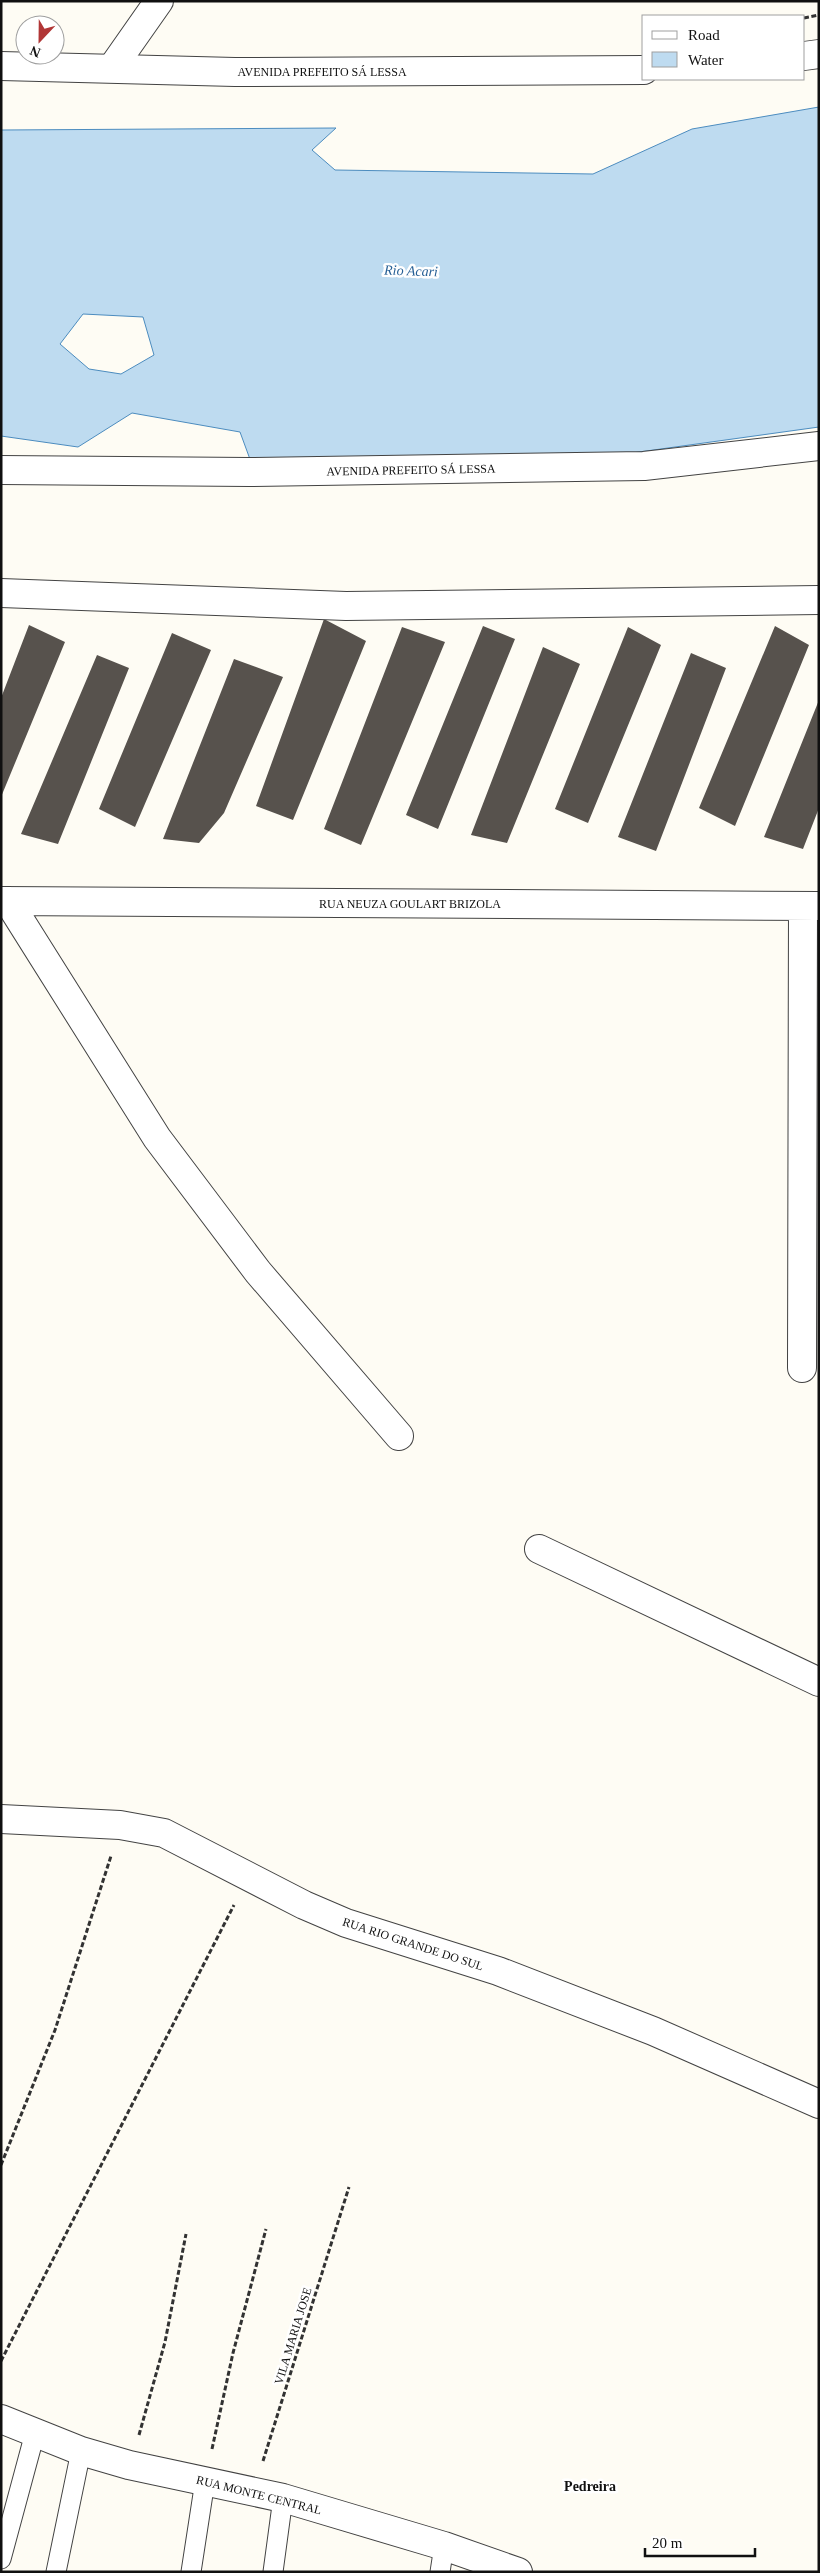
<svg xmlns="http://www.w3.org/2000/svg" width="820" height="2573" font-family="Georgia,serif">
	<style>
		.water { fill: #bedbf0; stroke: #4c8cbf; fill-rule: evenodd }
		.building { fill: #57524d }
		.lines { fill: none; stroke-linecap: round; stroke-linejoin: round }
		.service-casing { stroke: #434343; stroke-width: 21 }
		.minor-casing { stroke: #434343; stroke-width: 30 }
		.tertiary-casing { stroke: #434343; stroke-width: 30 }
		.path { stroke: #323232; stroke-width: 3; stroke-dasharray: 5 2.5; stroke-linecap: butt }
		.service { stroke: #fff; stroke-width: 19 }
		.minor { stroke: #fff; stroke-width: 28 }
		.tertiary { stroke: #fff; stroke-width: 28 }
		.labels { text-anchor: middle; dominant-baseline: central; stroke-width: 5; stroke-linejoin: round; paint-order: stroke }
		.street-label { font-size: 12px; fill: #101010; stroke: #fff }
		.water-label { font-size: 14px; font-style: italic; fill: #265f95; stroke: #fff }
		.neighbourhood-label { font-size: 14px; font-weight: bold; fill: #101010; stroke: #fff }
	</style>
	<rect width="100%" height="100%" fill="#fefcf4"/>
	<path class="water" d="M 819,107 L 819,427 L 560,463 L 251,462 L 240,432 L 132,413 L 78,447 L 1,436 L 1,130 L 336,128 L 312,150 L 335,170 L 593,174 L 692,129 ZM 83,314 L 143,317 L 154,355 L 121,374 L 89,369 L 60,344 Z"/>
	<path class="building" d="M 324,619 L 366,641 L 293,820 L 256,806 Z
		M 29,625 L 65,642 L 1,797 L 1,698 Z
		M 483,626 L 515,639 L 438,829 L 406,815 Z
		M 775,626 L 809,645 L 735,826 L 699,808 Z
		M 402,627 L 445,642 L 361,845 L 324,829 Z
		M 628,627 L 661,645 L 588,823 L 555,809 Z
		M 172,633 L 211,650 L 135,827 L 99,809 Z
		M 543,647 L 580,664 L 507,843 L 471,835 Z
		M 691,653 L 726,668 L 656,851 L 618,837 Z
		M 97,655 L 129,668 L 58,844 L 21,834 Z
		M 234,659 L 283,677 L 224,813 L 199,843 L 163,839 Z
		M 819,700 L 819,808 L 803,849 L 764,837 Z"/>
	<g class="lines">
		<g class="service-casing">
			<path id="service" d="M 1,2559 L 35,2433
				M 56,2572 L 81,2451
				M 191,2572 L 205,2481
				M 273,2572 L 283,2498
				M 440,2572 L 444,2546"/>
		</g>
		<g class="minor-casing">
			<path id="minor" d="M 112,68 L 159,1
				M 1,470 L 249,472 L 644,466 L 819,446
				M 1,593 L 346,606 L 819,600
				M 1,901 L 819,906
				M 8,901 L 157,1138 L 258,1272 L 399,1436
				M 802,1368 L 803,906
				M 539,1549 L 819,1682
				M 1,1819 L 120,1825 L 164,1833 L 304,1905 L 346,1923 L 498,1971 L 653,2031 L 819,2104
				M 1,2419 L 81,2451 L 129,2465 L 283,2498 L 444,2546 L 518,2572"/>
		</g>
		<g class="tertiary-casing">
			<path id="tertiary" d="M 804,56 L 819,54
				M 1,66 L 235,72 L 644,70"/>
		</g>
		<path class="path" d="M 804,18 L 819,15
			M 1,2165 L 55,2030 L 111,1856
			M 1,2361 L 234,1905
			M 139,2435 L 165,2342 L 186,2234
			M 212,2449 L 233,2353 L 266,2229
			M 263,2461 L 349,2187"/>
		<use href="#service" class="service"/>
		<use href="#minor" class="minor"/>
		<use href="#tertiary" class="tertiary"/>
	</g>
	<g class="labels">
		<g class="street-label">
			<text x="322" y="72">AVENIDA PREFEITO SÁ LESSA</text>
			<text transform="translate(411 470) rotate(-1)">AVENIDA PREFEITO SÁ LESSA</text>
			<text x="410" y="904">RUA NEUZA GOULART BRIZOLA</text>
			<text transform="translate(413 1944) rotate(18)">RUA RIO GRANDE DO SUL</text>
			<text transform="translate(293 2336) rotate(-73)">VILA MARIA JOSE</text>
			<text transform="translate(259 2495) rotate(14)">RUA MONTE CENTRAL</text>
		</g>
		<g class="water-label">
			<text transform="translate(411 271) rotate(2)">Rio Acari</text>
		</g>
		<g class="neighbourhood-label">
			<text x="590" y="2486">Pedreira</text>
		</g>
	</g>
	<rect width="820" height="2573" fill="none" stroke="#101010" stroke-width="5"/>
	<rect x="642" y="15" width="162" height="65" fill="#ffffff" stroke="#9f9f9f"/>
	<rect x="652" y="31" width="25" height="8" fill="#ffffff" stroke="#9f9f9f"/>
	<text x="688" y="40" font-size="15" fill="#101010">Road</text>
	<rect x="652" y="52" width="25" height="15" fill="#bedbf0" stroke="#9f9f9f"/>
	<text x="688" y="65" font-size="15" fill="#101010">Water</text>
	<g transform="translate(40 40) rotate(202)"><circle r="24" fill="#ffffff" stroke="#9f9f9f"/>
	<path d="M0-4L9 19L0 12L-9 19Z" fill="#b13636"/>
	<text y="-8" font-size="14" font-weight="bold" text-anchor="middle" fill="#101010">N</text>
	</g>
	<path d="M645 2548v8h110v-8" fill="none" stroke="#101010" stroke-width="2.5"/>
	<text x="652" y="2548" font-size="15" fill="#101010" stroke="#ffffff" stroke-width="4" paint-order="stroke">20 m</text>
</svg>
